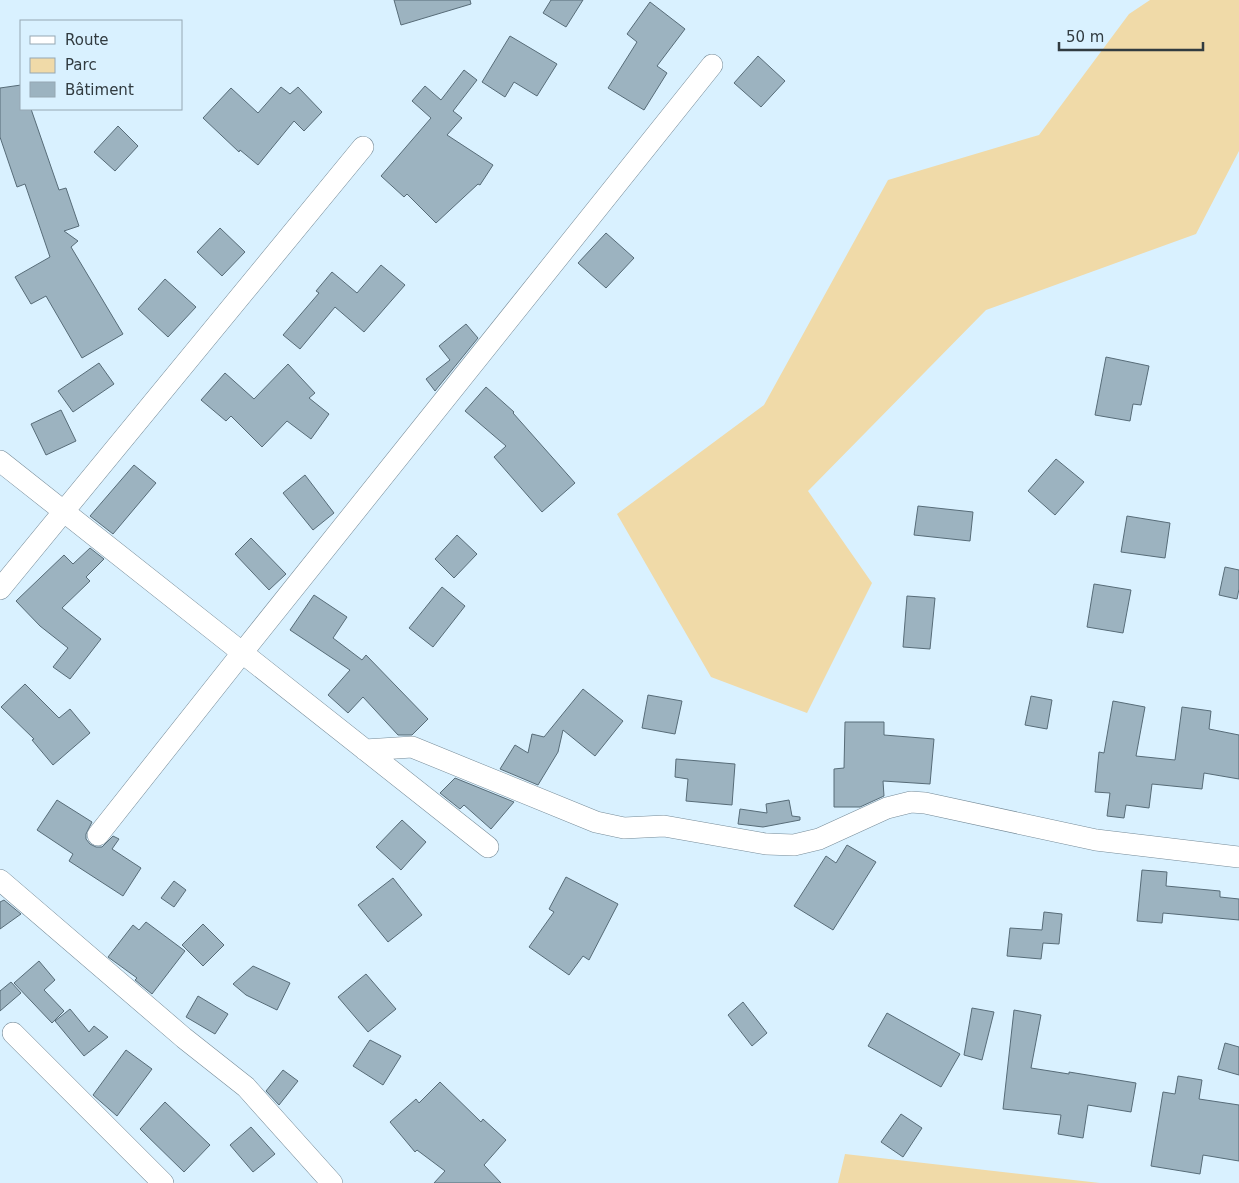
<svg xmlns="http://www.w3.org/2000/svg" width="1239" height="1183" font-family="'DejaVu Sans',sans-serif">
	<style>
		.green { fill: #f0daa8 }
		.building { fill: #9cb3c0; stroke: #576c78 }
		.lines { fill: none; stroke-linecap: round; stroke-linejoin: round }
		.minor-casing { stroke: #768b98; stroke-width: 22 }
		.minor { stroke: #fff; stroke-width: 21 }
	</style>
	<rect width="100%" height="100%" fill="#d9f1ff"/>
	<path class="green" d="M 1150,0 L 1239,0 L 1239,151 L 1196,234 L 986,310 L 808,491 L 872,583 L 807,713 L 711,677 L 617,514 L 764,405 L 888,180 L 1039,135 L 1129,14 Z
		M 845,1154 L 1100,1183 L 838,1183 Z"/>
	<path class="building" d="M 394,0 L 470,0 L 471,4 L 401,25 Z
		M 551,0 L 583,0 L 566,27 L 543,13 Z
		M 650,2 L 685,29 L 657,66 L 667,73 L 644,110 L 608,88 L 637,42 L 627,34 Z
		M 510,36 L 557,64 L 537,96 L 514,82 L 505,97 L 482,82 Z
		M 758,56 L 785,81 L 761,107 L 734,83 Z
		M 464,70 L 477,80 L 453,111 L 462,118 L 447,135 L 493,165 L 480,185 L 478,184 L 436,223 L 407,194 L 404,197 L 381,176 L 431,118 L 412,101 L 425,86 L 441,100 Z
		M 21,85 L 21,109 L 31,109 L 59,190 L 66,188 L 79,226 L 64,231 L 78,241 L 71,247 L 123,334 L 82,358 L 46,296 L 31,304 L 15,277 L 50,257 L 25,184 L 17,187 L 0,137 L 0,88 Z
		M 281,87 L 290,94 L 298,87 L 322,112 L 304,131 L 294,121 L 258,165 L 240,150 L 239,152 L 203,118 L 231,88 L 258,113 Z
		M 118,126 L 138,146 L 115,171 L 94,152 Z
		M 220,228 L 245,252 L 222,276 L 197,252 Z
		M 606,233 L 634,258 L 606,288 L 578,263 Z
		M 381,265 L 405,285 L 364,332 L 335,307 L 300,349 L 283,335 L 319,293 L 316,291 L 332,272 L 357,293 Z
		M 165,279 L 196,307 L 168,337 L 138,309 Z
		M 466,324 L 478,338 L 435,391 L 426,379 L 450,360 L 439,346 Z
		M 1106,357 L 1149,366 L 1141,405 L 1133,404 L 1130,421 L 1095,415 Z
		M 99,363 L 114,384 L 73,412 L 58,391 Z
		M 288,364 L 315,393 L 309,398 L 329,414 L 311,439 L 287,421 L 262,447 L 231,416 L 226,421 L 201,400 L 225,373 L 254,399 Z
		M 486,387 L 514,412 L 513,413 L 575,483 L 542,512 L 494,457 L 506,446 L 465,411 Z
		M 61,410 L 76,441 L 46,455 L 31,424 Z
		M 1056,459 L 1084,482 L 1055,515 L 1028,491 Z
		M 134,465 L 156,483 L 113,534 L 90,516 Z
		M 305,475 L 334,513 L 313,530 L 283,493 Z
		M 918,506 L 973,512 L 970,541 L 914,535 Z
		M 1127,516 L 1170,523 L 1165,558 L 1121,552 Z
		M 457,535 L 477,554 L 454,578 L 435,559 Z
		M 251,538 L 286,574 L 269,590 L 235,554 Z
		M 90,548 L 104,559 L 86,577 L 90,581 L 62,608 L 101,639 L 70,679 L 53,667 L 68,648 L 40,626 L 16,601 L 64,555 L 73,564 Z
		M 1225,567 L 1239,570 L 1239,589 L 1237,599 L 1219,595 Z
		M 1094,584 L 1131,590 L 1123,633 L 1087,627 Z
		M 442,587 L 465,606 L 433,647 L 409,628 Z
		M 314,595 L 347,617 L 333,638 L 362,660 L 366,655 L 428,719 L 412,735 L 398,735 L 363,697 L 348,713 L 328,695 L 350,670 L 290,630 Z
		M 907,596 L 935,598 L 930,649 L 903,647 Z
		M 25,684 L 59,718 L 70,709 L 90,733 L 53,765 L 32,740 L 34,739 L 1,707 Z
		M 583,689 L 623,721 L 595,756 L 563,730 L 558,752 L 538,785 L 500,769 L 515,745 L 528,753 L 532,734 L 544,737 Z
		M 648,695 L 682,701 L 675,734 L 642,728 Z
		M 1031,696 L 1052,700 L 1047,729 L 1025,725 Z
		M 1113,701 L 1145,707 L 1136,756 L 1175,760 L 1182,707 L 1211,711 L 1209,729 L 1239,735 L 1239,779 L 1204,773 L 1202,789 L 1152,784 L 1149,808 L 1126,805 L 1124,818 L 1107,816 L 1110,793 L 1095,792 L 1099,752 L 1104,753 Z
		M 845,722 L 884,722 L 884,735 L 934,739 L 930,784 L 883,781 L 884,796 L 860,807 L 834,807 L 834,769 L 844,768 Z
		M 676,759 L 735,764 L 732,805 L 686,801 L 688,779 L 675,777 Z
		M 455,778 L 514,802 L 491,829 L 464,805 L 460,809 L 440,793 Z
		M 57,800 L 92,822 L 86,834 L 86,839 L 90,844 L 96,847 L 102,847 L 113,836 L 119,839 L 112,849 L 141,868 L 123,896 L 69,861 L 73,854 L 37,830 Z
		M 789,800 L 792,816 L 800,817 L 800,820 L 763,827 L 738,824 L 740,809 L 767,813 L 766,804 Z
		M 402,820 L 426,842 L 401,870 L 376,847 Z
		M 847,845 L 876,862 L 833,930 L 794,906 L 826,856 L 836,863 Z
		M 1142,870 L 1167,872 L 1166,886 L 1220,891 L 1220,897 L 1239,899 L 1239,920 L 1163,913 L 1162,923 L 1137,921 Z
		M 566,877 L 618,904 L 589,960 L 583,956 L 569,975 L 529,947 L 554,912 L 549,909 Z
		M 393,878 L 422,915 L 388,942 L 358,905 Z
		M 174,881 L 186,890 L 174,907 L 161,898 Z
		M 4,900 L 21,914 L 0,929 L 0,902 Z
		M 1044,912 L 1062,914 L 1059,944 L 1043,943 L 1041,959 L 1007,956 L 1010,928 L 1042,930 Z
		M 146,922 L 185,951 L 152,994 L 135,980 L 137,978 L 108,957 L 133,925 L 139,930 Z
		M 203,924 L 224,945 L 203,966 L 182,945 Z
		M 39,961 L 55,980 L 44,990 L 64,1011 L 52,1023 L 14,983 Z
		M 253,966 L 290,983 L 277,1010 L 246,995 L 233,984 Z
		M 366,974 L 396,1009 L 368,1032 L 338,997 Z
		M 11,982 L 21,993 L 0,1011 L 0,991 Z
		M 198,996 L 228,1014 L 215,1034 L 186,1017 Z
		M 743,1002 L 767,1033 L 752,1046 L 728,1015 Z
		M 972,1008 L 994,1012 L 982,1060 L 964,1055 Z
		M 70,1009 L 89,1032 L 94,1026 L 108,1037 L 84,1056 L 55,1021 Z
		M 1014,1010 L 1041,1015 L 1031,1068 L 1069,1074 L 1069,1072 L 1136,1083 L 1131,1112 L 1088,1105 L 1083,1138 L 1058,1134 L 1061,1115 L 1003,1109 Z
		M 887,1013 L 960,1054 L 941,1087 L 868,1046 Z
		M 370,1040 L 401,1056 L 383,1085 L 353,1066 Z
		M 1225,1043 L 1239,1047 L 1239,1075 L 1218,1069 Z
		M 126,1050 L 152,1069 L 117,1116 L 93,1095 Z
		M 283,1070 L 298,1081 L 279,1105 L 266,1091 Z
		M 1178,1076 L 1202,1080 L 1199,1099 L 1239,1105 L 1239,1161 L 1203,1155 L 1200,1174 L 1151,1166 L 1163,1092 L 1175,1094 Z
		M 440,1082 L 481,1122 L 483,1119 L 506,1140 L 484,1165 L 501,1183 L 434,1183 L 445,1171 L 417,1150 L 415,1152 L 390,1122 L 416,1099 L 419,1103 Z
		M 165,1102 L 210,1145 L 184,1172 L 140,1129 Z
		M 901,1114 L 922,1128 L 903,1157 L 881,1142 Z
		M 251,1127 L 275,1154 L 253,1172 L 230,1145 Z"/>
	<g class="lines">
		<g class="minor-casing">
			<path id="minor" d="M 0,461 L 488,847
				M 0,589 L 363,147
				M 365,750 L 412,747 L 596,822 L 624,828 L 664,826 L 766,844 L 794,845 L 819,839 L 887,808 L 911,802 L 925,803 L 1096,840 L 1239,857
				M 98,835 L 242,653 L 712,65
				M 0,880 L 184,1038 L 246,1087 L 332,1183
				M 13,1033 L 163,1183"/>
		</g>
		<use href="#minor" class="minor"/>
	</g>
	<rect x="20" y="20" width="162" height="90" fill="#d9f1ff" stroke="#96a8b3"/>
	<rect x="30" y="36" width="25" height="8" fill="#ffffff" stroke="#96a8b3"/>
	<text x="65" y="45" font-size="15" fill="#313b40">Route</text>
	<rect x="30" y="58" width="25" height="15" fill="#f0daa8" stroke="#96a8b3"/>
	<text x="65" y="70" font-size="15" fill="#313b40">Parc</text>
	<rect x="30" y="82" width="25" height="15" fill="#9cb3c0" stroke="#96a8b3"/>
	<text x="65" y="95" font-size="15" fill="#313b40">Bâtiment</text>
	<path d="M1059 42v8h144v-8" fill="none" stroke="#313b40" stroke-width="2.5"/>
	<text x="1066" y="42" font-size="15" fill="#313b40" stroke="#d9f1ff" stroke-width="4" paint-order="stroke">50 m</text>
</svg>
